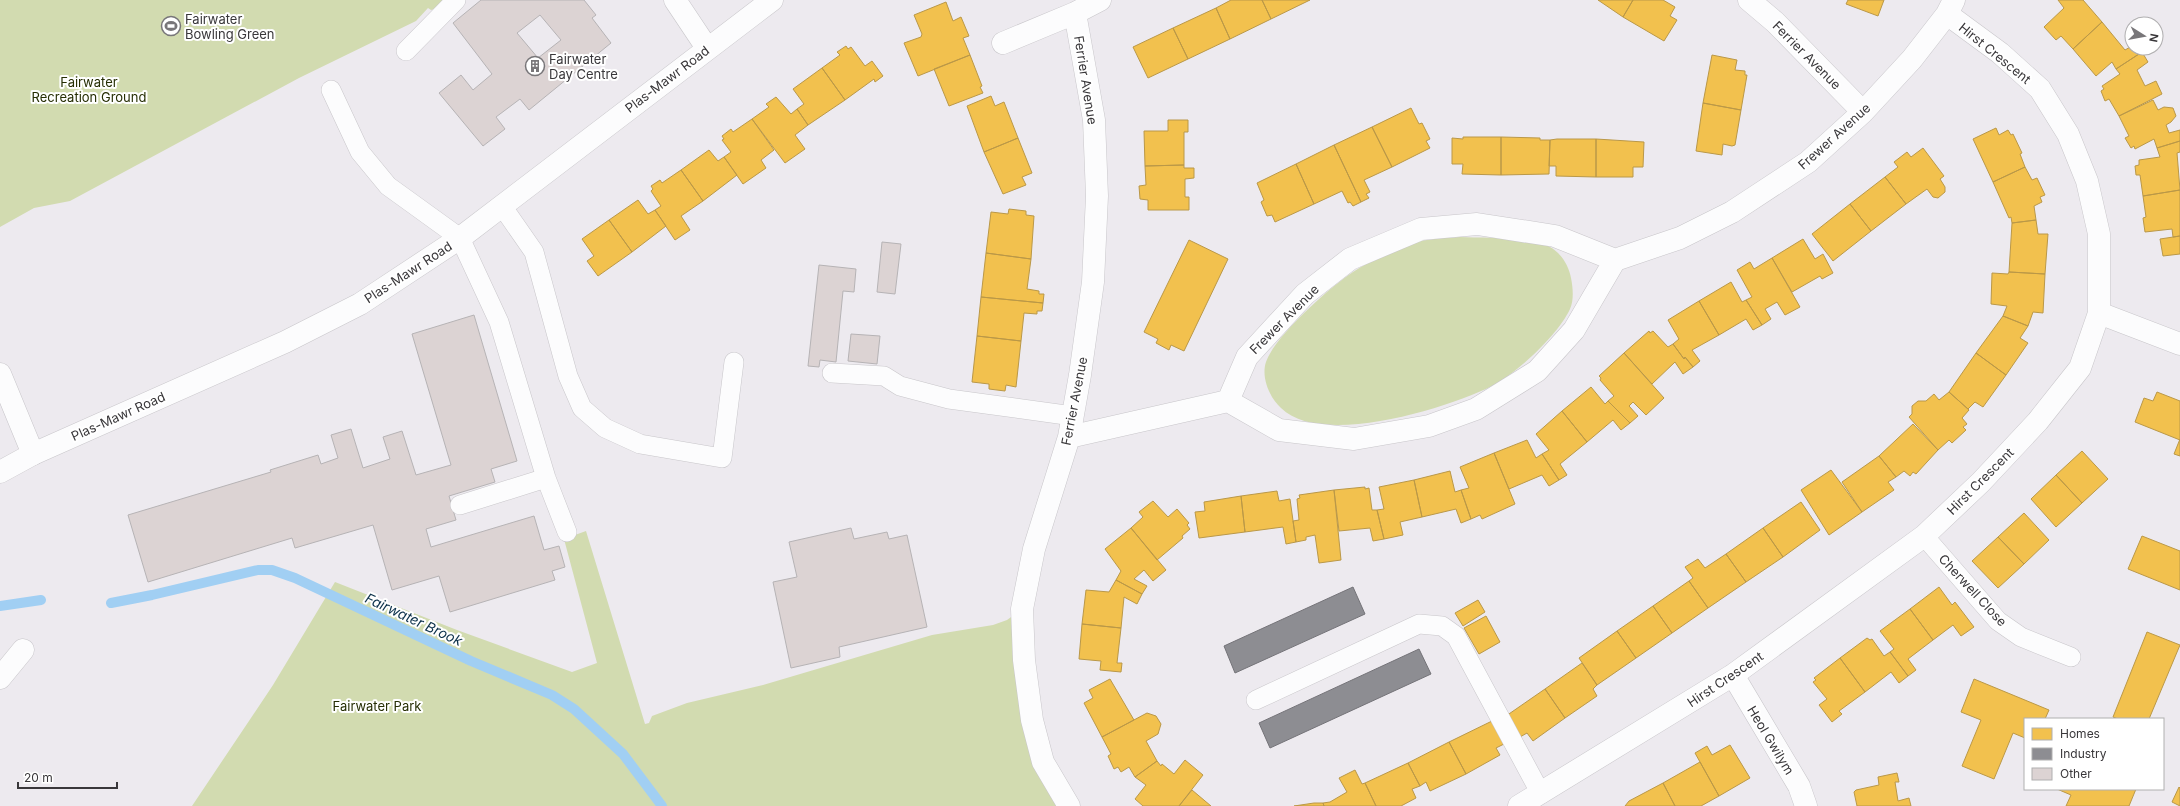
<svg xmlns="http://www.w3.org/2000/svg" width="2180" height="806" font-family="Inter,sans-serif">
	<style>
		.green { fill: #d2dbb0 }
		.homes { fill: #f2c14e; stroke: #ba9848 }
		.industry { fill: #8d8d92; stroke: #747378 }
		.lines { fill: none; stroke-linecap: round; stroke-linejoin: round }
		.stream { stroke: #a1cff3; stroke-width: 10 }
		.building { fill: #dcd3d3; stroke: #b6b3b5; fill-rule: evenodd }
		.service-casing { stroke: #c8c6ca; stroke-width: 20 }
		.minor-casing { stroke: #c8c6ca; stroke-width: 23 }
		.tertiary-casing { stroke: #c8c6ca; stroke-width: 23 }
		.service { stroke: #fcfcfd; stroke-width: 19 }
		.minor { stroke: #fcfcfd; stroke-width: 22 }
		.tertiary { stroke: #fcfcfd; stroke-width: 22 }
		.labels { text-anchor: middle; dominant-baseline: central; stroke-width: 4; stroke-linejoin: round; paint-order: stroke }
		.poi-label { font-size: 13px; fill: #39373a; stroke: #fff; text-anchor: start }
		.street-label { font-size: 13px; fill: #39373a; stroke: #fff }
		.park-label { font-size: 13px; fill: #262e04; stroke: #fff }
		.water-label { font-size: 14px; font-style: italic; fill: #0c314a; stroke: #fff }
	</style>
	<rect width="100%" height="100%" fill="#edeaef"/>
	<path class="green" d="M 0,0 L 448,0 L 441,7 L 431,10 L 428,8 L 416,21 L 299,78 L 70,201 L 34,208 L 0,227 Z
		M 1460,237 C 1483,238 1531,237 1550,247 C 1561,253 1569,266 1571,278 C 1573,288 1574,300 1570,309 C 1558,335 1517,373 1492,386 C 1448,408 1321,448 1281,408 C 1269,397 1261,377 1266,362 C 1274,337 1331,286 1353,272 C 1368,262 1386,254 1402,247 C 1421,239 1440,238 1460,237 Z
		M 586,531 L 645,724 L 649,723 L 652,716 L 687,703 L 763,685 L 932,635 L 993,625 L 1007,620 L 1022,609 L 1032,720 L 1069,806 L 192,806 L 273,685 L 335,582 L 457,630 L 572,672 L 597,663 L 564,539 Z"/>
	<path class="homes" d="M 1231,0 L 1262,0 L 1271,19 L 1230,39 L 1216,8 Z
		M 1262,0 L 1310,0 L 1271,19 Z
		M 1598,0 L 1633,0 L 1623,17 Z
		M 1633,0 L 1663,0 L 1675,7 L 1670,16 L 1677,20 L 1664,41 L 1623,17 Z
		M 1848,0 L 1884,0 L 1878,16 L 1846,4 Z
		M 2058,0 L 2083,0 L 2102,22 L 2073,49 L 2061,36 L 2056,40 L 2044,27 L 2064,8 Z
		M 946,2 L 953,21 L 961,17 L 969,36 L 963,38 L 970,55 L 918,76 L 904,43 L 921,37 L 922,34 L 914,15 Z
		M 1216,8 L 1230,39 L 1188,59 L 1173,28 Z
		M 2102,22 L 2125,50 L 2132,46 L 2132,48 L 2139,48 L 2142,52 L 2116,69 L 2112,62 L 2096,76 L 2073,49 Z
		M 1173,28 L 1188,59 L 1148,78 L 1133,47 Z
		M 846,46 L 848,49 L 851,47 L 865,66 L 872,61 L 883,76 L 875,82 L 874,79 L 845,100 L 822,68 L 840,55 L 837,52 Z
		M 2142,52 L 2148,62 L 2137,70 L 2145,86 L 2156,81 L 2162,94 L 2119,116 L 2109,99 L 2105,101 L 2101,91 L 2104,89 L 2102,86 L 2120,74 L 2116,69 Z
		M 970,55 L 982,86 L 980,87 L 983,93 L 949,106 L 934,69 Z
		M 1712,55 L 1737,60 L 1735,70 L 1745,71 L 1745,75 L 1747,75 L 1741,110 L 1703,103 Z
		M 822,68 L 845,100 L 808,125 L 797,109 L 804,104 L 793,89 Z
		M 991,96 L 995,106 L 1004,102 L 1018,138 L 984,152 L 967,106 Z
		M 776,97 L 791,114 L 797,109 L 808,125 L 795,135 L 805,149 L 785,163 L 752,119 L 769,107 L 766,104 Z
		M 2153,100 L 2158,110 L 2164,107 L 2173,108 L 2176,116 L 2171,122 L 2166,125 L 2169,133 L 2180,130 L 2180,141 L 2157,148 L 2154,139 L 2135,149 L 2134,146 L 2131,148 L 2125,138 L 2129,136 L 2119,116 Z
		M 1703,103 L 1741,110 L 1735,145 L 1732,146 L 1723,144 L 1722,155 L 1696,151 Z
		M 1411,108 L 1419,124 L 1422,123 L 1430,139 L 1426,141 L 1430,148 L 1392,167 L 1372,127 Z
		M 752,119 L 774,150 L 761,160 L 766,168 L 743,184 L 724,157 L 731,152 L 722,140 L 724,139 L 722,136 L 731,129 L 733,132 Z
		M 1168,120 L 1188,120 L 1188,132 L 1184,132 L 1184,165 L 1145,166 L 1144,131 L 1168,131 Z
		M 1372,127 L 1392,167 L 1364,180 L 1370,192 L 1366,194 L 1369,198 L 1361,202 L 1334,145 Z
		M 1996,128 L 1999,135 L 2008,130 L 2011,135 L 2013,134 L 2022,153 L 2020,154 L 2025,167 L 1993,182 L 1973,139 Z
		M 1463,137 L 1501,137 L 1501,175 L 1462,174 L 1463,164 L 1452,164 L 1452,138 L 1463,139 Z
		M 1501,137 L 1540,138 L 1540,140 L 1550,140 L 1549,174 L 1501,175 Z
		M 1018,138 L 1032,173 L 1022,177 L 1026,185 L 1003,194 L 984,152 Z
		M 1557,139 L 1596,139 L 1596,177 L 1556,176 L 1556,166 L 1549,166 L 1550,140 Z
		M 1596,139 L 1644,142 L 1643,167 L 1633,167 L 1633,177 L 1596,177 Z
		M 2180,141 L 2180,152 L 2177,153 L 2180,190 L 2143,196 L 2140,175 L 2136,175 L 2135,166 L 2139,165 L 2139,160 L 2160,157 L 2157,148 Z
		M 1334,145 L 1361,202 L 1353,206 L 1350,202 L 1348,203 L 1342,191 L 1314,204 L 1296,164 Z
		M 1923,148 L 1944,176 L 1940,179 L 1945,187 L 1945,192 L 1938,198 L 1933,197 L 1927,189 L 1906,204 L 1885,177 L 1898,167 L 1894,162 L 1907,152 L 1911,157 Z
		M 709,150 L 718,161 L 724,157 L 737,175 L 703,201 L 681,170 Z
		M 1296,164 L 1314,204 L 1275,222 L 1272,215 L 1267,216 L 1261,202 L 1264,200 L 1257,183 Z
		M 1184,165 L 1184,168 L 1194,168 L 1194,178 L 1185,179 L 1185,197 L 1189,197 L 1189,210 L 1148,210 L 1148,200 L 1140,199 L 1139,186 L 1146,185 L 1145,166 Z
		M 2025,167 L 2032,180 L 2037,178 L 2045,195 L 2040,197 L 2042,202 L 2034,206 L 2036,220 L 2012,223 L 2011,217 L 2009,218 L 1993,182 Z
		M 681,170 L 703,201 L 681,216 L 690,230 L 675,240 L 655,210 L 661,206 L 651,191 L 653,189 L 651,186 L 660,180 L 662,183 Z
		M 1885,177 L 1906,204 L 1871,231 L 1850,204 Z
		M 2180,190 L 2180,236 L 2173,237 L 2172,229 L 2145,232 L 2143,218 L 2146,217 L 2143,196 Z
		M 638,200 L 648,214 L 655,210 L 666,226 L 632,252 L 609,220 Z
		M 1850,204 L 1871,231 L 1833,261 L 1812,234 Z
		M 1009,209 L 1026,211 L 1026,215 L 1034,216 L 1031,259 L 986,253 L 991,212 L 1008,214 Z
		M 609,220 L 632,252 L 598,276 L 587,261 L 594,256 L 582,239 Z
		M 2036,220 L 2038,234 L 2048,234 L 2045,274 L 2009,272 L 2012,223 Z
		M 2180,236 L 2180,254 L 2163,256 L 2160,239 Z
		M 1803,239 L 1815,259 L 1823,254 L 1833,273 L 1822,279 L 1820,276 L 1792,292 L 1772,258 Z
		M 1189,240 L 1228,259 L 1184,351 L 1171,345 L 1169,350 L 1156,343 L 1158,339 L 1144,332 Z
		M 986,253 L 1031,259 L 1027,289 L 1039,291 L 1039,294 L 1044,294 L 1043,303 L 981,297 Z
		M 1772,258 L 1800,307 L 1785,315 L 1777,302 L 1765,309 L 1771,319 L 1762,325 L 1746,300 L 1752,297 L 1737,270 L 1750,262 L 1754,269 Z
		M 2009,272 L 2045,274 L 2043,313 L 2033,312 L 2028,326 L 2003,316 L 2007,306 L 1991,304 L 1992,273 L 2008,274 Z
		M 1731,282 L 1742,302 L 1746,300 L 1762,325 L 1753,330 L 1746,319 L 1719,335 L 1699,301 Z
		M 981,297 L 1043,303 L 1042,311 L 1037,311 L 1037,314 L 1024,313 L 1021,341 L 977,336 Z
		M 1699,301 L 1719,335 L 1692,350 L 1700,361 L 1693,367 L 1685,357 L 1684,359 L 1673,344 L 1679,339 L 1668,320 Z
		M 2003,316 L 2028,326 L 2020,338 L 2028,343 L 2006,375 L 1976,353 Z
		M 1649,331 L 1650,333 L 1653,331 L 1668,347 L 1673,344 L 1684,359 L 1685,357 L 1693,367 L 1683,374 L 1675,362 L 1652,384 L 1624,353 Z
		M 977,336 L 1021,341 L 1016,387 L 1006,385 L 1005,391 L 989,389 L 989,384 L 972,382 Z
		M 1624,353 L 1664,398 L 1646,415 L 1633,402 L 1629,406 L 1638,416 L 1630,423 L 1608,401 L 1614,396 L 1600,380 L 1601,378 L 1599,376 Z
		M 1976,353 L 2006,375 L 1983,407 L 1975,402 L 1968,409 L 1949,392 Z
		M 1591,387 L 1605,404 L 1608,401 L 1630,423 L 1621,430 L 1613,420 L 1587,442 L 1562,411 Z
		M 1949,392 L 1969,410 L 1962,418 L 1967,424 L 1963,427 L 1966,430 L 1952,443 L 1949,440 L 1938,450 L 1909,417 L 1912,414 L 1912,406 L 1918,401 L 1926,401 L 1934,394 L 1939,400 Z
		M 2157,392 L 2180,401 L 2180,440 L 2135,422 L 2144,398 L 2153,401 Z
		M 1562,411 L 1587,442 L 1560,464 L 1567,475 L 1559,480 L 1542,454 L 1549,450 L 1536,434 Z
		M 1913,424 L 1938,450 L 1916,474 L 1913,472 L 1910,476 L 1904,471 L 1896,477 L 1879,456 Z
		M 2180,439 L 2180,456 L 2174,454 Z
		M 1527,440 L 1536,458 L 1542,454 L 1559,480 L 1549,486 L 1542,475 L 1509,489 L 1494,453 Z
		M 2082,451 L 2108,479 L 2082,503 L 2056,475 Z
		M 1494,453 L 1515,504 L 1482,519 L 1480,515 L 1471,519 L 1461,490 L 1469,488 L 1460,467 Z
		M 1879,456 L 1896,477 L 1888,482 L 1894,490 L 1862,512 L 1842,482 Z
		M 1831,470 L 1862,512 L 1829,535 L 1801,490 Z
		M 1450,471 L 1455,492 L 1461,490 L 1471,519 L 1461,523 L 1456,509 L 1422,517 L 1414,480 Z
		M 2056,475 L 2082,503 L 2056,527 L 2031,499 Z
		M 1414,480 L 1422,517 L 1400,522 L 1403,535 L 1384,539 L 1377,510 L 1384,509 L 1379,487 Z
		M 1365,487 L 1365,489 L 1369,488 L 1372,510 L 1377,510 L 1384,539 L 1373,541 L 1370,528 L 1339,531 L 1334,490 Z
		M 1334,490 L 1341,560 L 1319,563 L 1315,535 L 1306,537 L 1306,540 L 1296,542 L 1293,521 L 1299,520 L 1297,499 L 1300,498 L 1299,495 Z
		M 1277,491 L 1279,501 L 1290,499 L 1296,542 L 1286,544 L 1283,527 L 1245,532 L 1241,496 Z
		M 1241,496 L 1245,532 L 1199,538 L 1195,512 L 1205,511 L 1204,502 Z
		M 1153,501 L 1168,517 L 1177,509 L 1189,523 L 1187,525 L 1190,529 L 1182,536 L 1183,538 L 1157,560 L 1131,528 L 1143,517 L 1139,512 Z
		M 1801,502 L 1820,530 L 1783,557 L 1763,528 Z
		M 2024,513 L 2049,540 L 2024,564 L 1998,537 Z
		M 1131,528 L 1166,570 L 1153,581 L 1144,570 L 1134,579 L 1147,586 L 1142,594 L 1116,580 L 1121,571 L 1105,549 Z
		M 1763,528 L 1783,557 L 1746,582 L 1726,554 Z
		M 2142,536 L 2180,551 L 2180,590 L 2128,569 Z
		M 1998,537 L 2024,564 L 1998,588 L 1972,561 Z
		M 1726,554 L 1746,582 L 1708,608 L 1689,581 L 1693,578 L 1685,567 L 1698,559 L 1705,568 Z
		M 1116,580 L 1142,594 L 1137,604 L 1124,597 L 1121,628 L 1082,624 L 1086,590 L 1109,592 Z
		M 1689,581 L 1708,608 L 1672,633 L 1653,606 Z
		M 1939,587 L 1952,605 L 1955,602 L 1974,627 L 1961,636 L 1953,625 L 1933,640 L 1910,609 Z
		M 1478,600 L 1485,612 L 1463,626 L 1455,613 Z
		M 1653,606 L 1672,633 L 1636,658 L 1617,631 Z
		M 1910,609 L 1933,640 L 1908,659 L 1916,670 L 1908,676 L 1890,652 L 1894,649 L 1880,631 Z
		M 1486,616 L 1500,642 L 1479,654 L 1464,628 Z
		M 1082,624 L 1121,628 L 1117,663 L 1122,663 L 1121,672 L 1100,670 L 1101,661 L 1079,659 Z
		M 1617,631 L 1636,658 L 1597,685 L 1579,658 Z
		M 2147,632 L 2180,645 L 2149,719 L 2118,719 L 2113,717 Z
		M 1867,638 L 1870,640 L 1872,639 L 1884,656 L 1890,652 L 1908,676 L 1899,683 L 1891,672 L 1865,692 L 1840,658 Z
		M 1840,658 L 1865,692 L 1839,711 L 1842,714 L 1832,722 L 1819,705 L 1827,699 L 1813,682 L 1816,680 L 1814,678 Z
		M 1582,663 L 1597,685 L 1593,689 L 1597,696 L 1565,718 L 1545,689 Z
		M 1110,679 L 1134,720 L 1102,737 L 1084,703 L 1093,698 L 1089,690 Z
		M 1974,679 L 2049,710 L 2045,719 L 2025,719 L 2025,738 L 2013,733 L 1994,779 L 1962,766 L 1981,720 L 1961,712 Z
		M 1545,689 L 1565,718 L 1533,741 L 1527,733 L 1520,737 L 1506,716 Z
		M 1147,713 L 1156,716 L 1161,724 L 1158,734 L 1146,741 L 1157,761 L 1135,777 L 1129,767 L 1121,772 L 1118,767 L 1114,769 L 1108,756 L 1111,754 L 1102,737 Z
		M 1492,721 L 1504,744 L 1496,748 L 1500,755 L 1466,774 L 1449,742 Z
		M 1449,742 L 1466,774 L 1430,791 L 1426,782 L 1420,786 L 1408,763 Z
		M 1730,745 L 1750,778 L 1719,796 L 1695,753 L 1707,746 L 1712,755 Z
		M 1185,760 L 1203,775 L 1179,806 L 1143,806 L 1135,799 L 1146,785 L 1135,777 L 1157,761 L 1161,766 L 1162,764 L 1174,774 Z
		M 1700,762 L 1719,796 L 1701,806 L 1675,806 L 1663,783 Z
		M 1408,763 L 1420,786 L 1412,789 L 1416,798 L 1401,806 L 1376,806 L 1365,783 Z
		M 1355,770 L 1362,784 L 1365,783 L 1376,806 L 1324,806 L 1323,803 L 1330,802 L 1347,792 L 1339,778 Z
		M 1897,773 L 1899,782 L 1895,782 L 1898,801 L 1909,798 L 1911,806 L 1857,806 L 1854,792 L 1856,790 L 1879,785 L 1878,777 Z
		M 1663,783 L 1675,806 L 1625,806 L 1629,801 Z
		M 2179,787 L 2180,788 L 2180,806 L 2172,802 Z
		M 2057,789 L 2136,789 L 2129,806 L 2066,806 L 2071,795 Z
		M 1192,790 L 1211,806 L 1179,806 Z
		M 1314,803 L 1323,803 L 1324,806 L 1294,806 Z"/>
	<path class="industry" d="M 1353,587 L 1365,614 L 1235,673 L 1224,646 Z
		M 1419,649 L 1431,674 L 1270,748 L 1259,723 Z"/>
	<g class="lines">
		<path class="stream" d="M 111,603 L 152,595 L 258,570 L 272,570 L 295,578 L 471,661 L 552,695 L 574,709 L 623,754 L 662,806
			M 0,606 L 41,600"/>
	</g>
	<path class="building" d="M 481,0 L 584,0 L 596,15 L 592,18 L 611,43 L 529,110 L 520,99 L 496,117 L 505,129 L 483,146 L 439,93 L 461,75 L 473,90 L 492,74 L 453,23 ZM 540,15 L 561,40 L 538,58 L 517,33 Z
		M 882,242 L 901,244 L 895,294 L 877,292 Z
		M 819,265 L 856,269 L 854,292 L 843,291 L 836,362 L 820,360 L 819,367 L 808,366 Z
		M 474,315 L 517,461 L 491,469 L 495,482 L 449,496 L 456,520 L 426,529 L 431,547 L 534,516 L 544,550 L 559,546 L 565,567 L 552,571 L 555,580 L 450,612 L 439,576 L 392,590 L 373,525 L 295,548 L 292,538 L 148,582 L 128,515 L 271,472 L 270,470 L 318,455 L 321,464 L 338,458 L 331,435 L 351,429 L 363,468 L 390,459 L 383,437 L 402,431 L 416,475 L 451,465 L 412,334 Z
		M 851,334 L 880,336 L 877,364 L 848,361 Z
		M 851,528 L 854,539 L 887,532 L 889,539 L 907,535 L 927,627 L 839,647 L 840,657 L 791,668 L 773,582 L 797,577 L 789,542 Z"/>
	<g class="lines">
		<g class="service-casing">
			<path id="service" d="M 406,51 L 456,0
				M 331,90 L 360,152 L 388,186 L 460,238 L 499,322 L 546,478 L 567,532
				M 502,206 L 534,252 L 568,376 L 582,408 L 605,428 L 640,444 L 722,458 L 734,362
				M 832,373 L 884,376 L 900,386 L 949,399 L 1073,416
				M 460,505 L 546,478
				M 1924,536 L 1998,621 L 2021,637 L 2071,657
				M 1256,700 L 1419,624 L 1442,626 L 1456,636 L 1541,794"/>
		</g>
		<g class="minor-casing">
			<path id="minor" d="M 675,0 L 707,48
				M 1749,0 L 1775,22 L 1863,112
				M 1003,43 L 1075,13
				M 2099,313 L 2180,344
				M 0,374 L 33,454
				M 1228,401 L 1247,357 L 1305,294 L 1350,259 L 1421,229 L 1477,224 L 1555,236 L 1615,260 L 1680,238 L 1732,212 L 1808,162 L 1863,112 L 1912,59 L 1947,14 L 1954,0
				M 1069,437 L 1228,401 L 1279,430 L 1354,439 L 1429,426 L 1476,409 L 1537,371 L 1574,330 L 1615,260
				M 1733,675 L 1799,786 L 1806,806
				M 0,678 L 23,650
				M 1069,806 L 1043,762 L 1032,720 L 1024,660 L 1022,609 L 1034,549 L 1069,437 L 1080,375 L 1093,282 L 1097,196 L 1094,120 L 1075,13 L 1100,0
				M 1519,806 L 1733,675 L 1924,536 L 1981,482 L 2038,421 L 2080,368 L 2099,313 L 2099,234 L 2087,181 L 2068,134 L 2040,89 L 2000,53 L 1947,14"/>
		</g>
		<g class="tertiary-casing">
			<path id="tertiary" d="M 0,472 L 33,454 L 285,342 L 360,304 L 460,238 L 772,0"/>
		</g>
		<use href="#service" class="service"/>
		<use href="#minor" class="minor"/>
		<use href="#tertiary" class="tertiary"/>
	</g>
	<defs>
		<g id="stadium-ring" transform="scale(1)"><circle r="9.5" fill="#fff" stroke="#787679" stroke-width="1.5"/><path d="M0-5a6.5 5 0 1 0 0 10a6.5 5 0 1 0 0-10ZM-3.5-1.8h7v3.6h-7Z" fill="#787679"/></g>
		<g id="building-ring" transform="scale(1)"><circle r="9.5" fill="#fff" stroke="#787679" stroke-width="1.5"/><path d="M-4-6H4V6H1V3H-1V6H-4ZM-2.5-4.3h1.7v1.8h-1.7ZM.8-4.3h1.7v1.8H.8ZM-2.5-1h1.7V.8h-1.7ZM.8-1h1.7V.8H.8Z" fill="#787679"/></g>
	</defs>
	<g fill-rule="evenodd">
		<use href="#stadium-ring" x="171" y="26"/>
		<use href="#building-ring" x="535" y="66"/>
	</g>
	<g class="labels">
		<g class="poi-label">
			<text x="185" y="19">Fairwater<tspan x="185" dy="15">Bowling Green</tspan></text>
			<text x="549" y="59">Fairwater<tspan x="549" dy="15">Day Centre</tspan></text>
		</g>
		<g class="street-label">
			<text transform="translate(1995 53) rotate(39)">Hirst Crescent</text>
			<text transform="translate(1807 55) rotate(45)">Ferrier Avenue</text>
			<text transform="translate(667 79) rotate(-37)">Plas-Mawr Road</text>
			<text transform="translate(1086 80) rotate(81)">Ferrier Avenue</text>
			<text transform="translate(1834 136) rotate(-42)">Frewer Avenue</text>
			<text transform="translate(408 272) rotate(-33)">Plas-Mawr Road</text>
			<text transform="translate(1284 319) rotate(-45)">Frewer Avenue</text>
			<text transform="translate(1074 401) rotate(-79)">Ferrier Avenue</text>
			<text transform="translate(118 416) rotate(-24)">Plas-Mawr Road</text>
			<text transform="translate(1980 481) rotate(-45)">Hirst Crescent</text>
			<text transform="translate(1973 590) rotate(47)">Cherwell Close</text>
			<text transform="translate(1725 679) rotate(-34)">Hirst Crescent</text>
			<text transform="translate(1771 740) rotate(59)">Heol Gwilym</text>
		</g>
		<g class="park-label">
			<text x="89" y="82">Fairwater<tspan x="89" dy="15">Recreation Ground</tspan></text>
			<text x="377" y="706">Fairwater Park</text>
		</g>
		<g class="water-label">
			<text transform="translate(414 619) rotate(25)">Fairwater Brook</text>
		</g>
	</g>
	<rect x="2024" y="718" width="140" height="72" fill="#ffffff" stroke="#b0afb0"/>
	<rect x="2032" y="728" width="20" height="12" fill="#f2c14e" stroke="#b0afb0"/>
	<text x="2060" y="738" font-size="12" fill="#39373a">Homes</text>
	<rect x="2032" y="748" width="20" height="12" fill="#8d8d92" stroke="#b0afb0"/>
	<text x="2060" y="758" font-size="12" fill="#39373a">Industry</text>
	<rect x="2032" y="768" width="20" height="12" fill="#dcd3d3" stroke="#b0afb0"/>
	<text x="2060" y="778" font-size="12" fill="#39373a">Other</text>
	<g transform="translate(2144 36) rotate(101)"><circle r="19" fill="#ffffff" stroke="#b0afb0"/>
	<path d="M0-3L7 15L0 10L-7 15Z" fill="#787679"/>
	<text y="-6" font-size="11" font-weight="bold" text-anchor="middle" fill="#39373a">N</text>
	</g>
	<path d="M18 782v6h99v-6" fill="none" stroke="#39373a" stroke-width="2"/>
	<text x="24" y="782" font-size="12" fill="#39373a" stroke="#ffffff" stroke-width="3" paint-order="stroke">20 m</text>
</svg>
